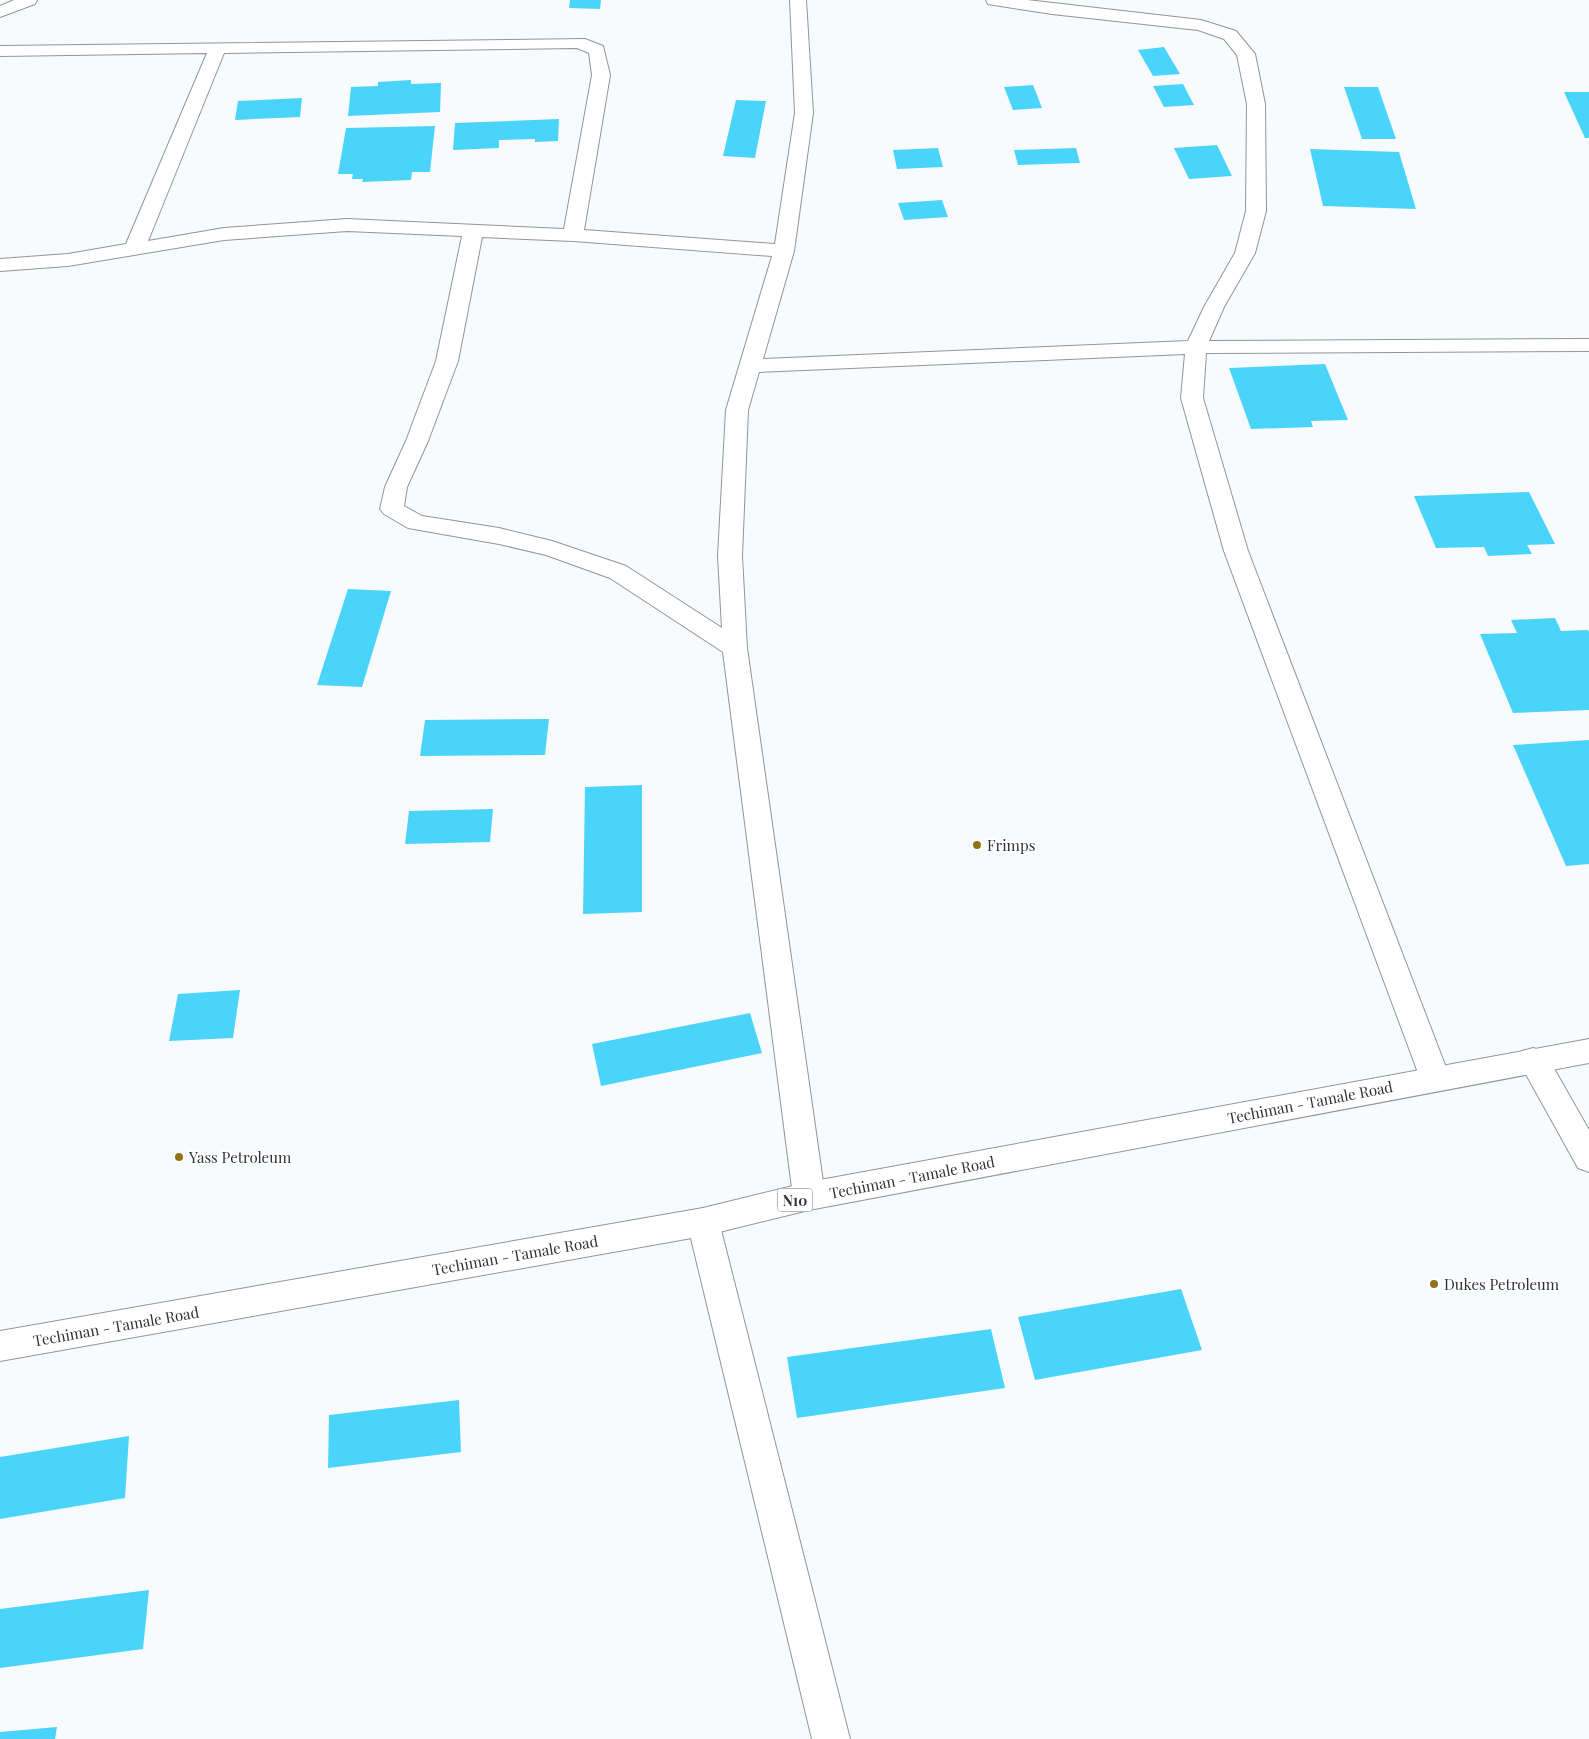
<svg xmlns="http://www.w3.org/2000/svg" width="1589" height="1739" font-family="'Playfair Display',serif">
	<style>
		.building { fill: #4bd4f9 }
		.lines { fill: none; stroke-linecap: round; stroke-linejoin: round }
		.minor-casing { stroke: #919596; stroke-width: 2 }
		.highway-casing { stroke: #919596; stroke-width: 2 }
		.minor { fill: #fff; fill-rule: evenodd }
		.highway { fill: #fff; fill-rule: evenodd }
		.poi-dot { fill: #927219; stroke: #fff; stroke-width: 2 }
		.labels { text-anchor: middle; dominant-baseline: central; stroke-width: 4; stroke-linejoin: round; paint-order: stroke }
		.shield { fill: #fff; stroke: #6e6f70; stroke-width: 1 }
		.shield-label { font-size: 14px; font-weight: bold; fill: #303132 }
		.poi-label { font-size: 15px; fill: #303132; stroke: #fff; text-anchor: start }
		.street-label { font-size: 15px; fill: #303132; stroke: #fff }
	</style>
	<rect width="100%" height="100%" fill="#f7fbfd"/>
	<path class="building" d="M 570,0 L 601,0 L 600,9 L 569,8 Z
		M 1164,47 L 1180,74 L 1153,76 L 1138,50 Z
		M 411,80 L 411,84 L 441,83 L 440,112 L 348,116 L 351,87 L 378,86 L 378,82 Z
		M 1183,84 L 1194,105 L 1164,107 L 1153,86 Z
		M 1033,85 L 1042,108 L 1013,110 L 1004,87 Z
		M 1344,87 L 1378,87 L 1396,139 L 1362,139 Z
		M 1564,92 L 1589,92 L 1589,138 L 1585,138 Z
		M 302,98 L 300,117 L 235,120 L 238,101 Z
		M 736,100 L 766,101 L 755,158 L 723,156 Z
		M 559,119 L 558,141 L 535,142 L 535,139 L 499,140 L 499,148 L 453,150 L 455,123 Z
		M 435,126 L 430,172 L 412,172 L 411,180 L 362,182 L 363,179 L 352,179 L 353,174 L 338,174 L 346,128 Z
		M 1217,145 L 1232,176 L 1189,179 L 1174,148 Z
		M 938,148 L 943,167 L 897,169 L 893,150 Z
		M 1076,148 L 1080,163 L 1018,165 L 1014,150 Z
		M 1310,149 L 1399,152 L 1416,209 L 1323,206 Z
		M 942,200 L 948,217 L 904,220 L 898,203 Z
		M 1325,364 L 1348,420 L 1311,421 L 1313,427 L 1251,429 L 1229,368 Z
		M 1529,492 L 1555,544 L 1527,545 L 1532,554 L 1488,556 L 1484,547 L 1436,548 L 1414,496 Z
		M 348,589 L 391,591 L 362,687 L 317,685 Z
		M 1555,618 L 1561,631 L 1588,630 L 1589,632 L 1589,710 L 1513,713 L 1480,634 L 1517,633 L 1511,620 Z
		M 549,719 L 545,755 L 420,756 L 425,720 Z
		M 1589,740 L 1589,864 L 1566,866 L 1513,745 Z
		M 642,785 L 642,912 L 583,914 L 585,787 Z
		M 493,809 L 490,842 L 405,844 L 409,811 Z
		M 240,990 L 233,1038 L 169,1041 L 178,994 Z
		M 750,1013 L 762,1053 L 601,1086 L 592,1044 Z
		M 1181,1289 L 1202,1350 L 1035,1380 L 1018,1317 Z
		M 991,1329 L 1005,1388 L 797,1418 L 787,1357 Z
		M 459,1400 L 461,1452 L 328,1468 L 329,1415 Z
		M 129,1436 L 125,1498 L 0,1519 L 0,1457 Z
		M 149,1590 L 143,1649 L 0,1668 L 0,1609 Z
		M 57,1727 L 55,1739 L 0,1739 L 0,1732 Z"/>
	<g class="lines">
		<g class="minor-casing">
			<path id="minor" d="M 14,0 L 37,0 L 35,4 L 0,17 L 0,6 Z
				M 790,0 L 806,0 L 813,113 L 794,251 L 763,359 L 1188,341 L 1204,307 L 1235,253 L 1246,211 L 1247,104 L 1237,55 L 1224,39 L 1198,30 L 1052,14 L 994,5 L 988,4 L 986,0 L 1027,0 L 1201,20 L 1236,31 L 1255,54 L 1265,104 L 1266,211 L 1255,253 L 1224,307 L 1209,341 L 1589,339 L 1589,351 L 1206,353 L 1203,398 L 1248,551 L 1450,1078 L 1446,1087 L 1435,1091 L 1424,1087 L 1420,1078 L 1224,551 L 1181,398 L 1185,354 L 759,372 L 748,410 L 742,556 L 747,648 L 825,1196 L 820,1206 L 809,1210 L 798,1206 L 793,1196 L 723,652 L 610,578 L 546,555 L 499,544 L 408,528 L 384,514 L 380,509 L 385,487 L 406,441 L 436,361 L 462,236 L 347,231 L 224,240 L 68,266 L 0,271 L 0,259 L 68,254 L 126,244 L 207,53 L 0,56 L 0,46 L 585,39 L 603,46 L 610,75 L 584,230 L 775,244 L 795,113 ZM 577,48 L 589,53 L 592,75 L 564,229 L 347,219 L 224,228 L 148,241 L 224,53 ZM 482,237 L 573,241 L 772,256 L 726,410 L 718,556 L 722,628 L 626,566 L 552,541 L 499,528 L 422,516 L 404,506 L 407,487 L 428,441 L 458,361 Z
				M 1533,1048 L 1544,1051 L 1589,1130 L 1589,1172 L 1578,1168 L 1518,1060 L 1522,1051 Z
				M 703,1208 L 714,1212 L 719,1222 L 850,1739 L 812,1739 L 687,1222 L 692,1212 Z"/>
		</g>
		<g class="highway-casing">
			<path id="highway" d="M 1589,1039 L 1589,1063 L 809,1210 L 703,1236 L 0,1361 L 0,1331 L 703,1208 L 809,1182 Z"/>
		</g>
		<use href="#minor" class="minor"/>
		<use href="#highway" class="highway"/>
	</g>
	<g class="poi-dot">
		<circle cx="977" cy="845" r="5"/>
		<circle cx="179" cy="1157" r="5"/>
		<circle cx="1434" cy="1284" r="5"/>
	</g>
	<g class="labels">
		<rect class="shield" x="777.5" y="1188.5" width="35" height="23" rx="4"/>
		<g class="shield-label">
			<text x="795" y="1200">N10</text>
		</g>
		<g class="poi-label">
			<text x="987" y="845">Frimps</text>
			<text x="189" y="1157">Yass Petroleum</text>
			<text x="1444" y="1284">Dukes Petroleum</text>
		</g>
		<g class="street-label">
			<text transform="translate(1310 1102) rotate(-11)">Techiman - Tamale Road</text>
			<text transform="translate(912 1177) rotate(-11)">Techiman - Tamale Road</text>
			<text transform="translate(515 1255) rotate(-10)">Techiman - Tamale Road</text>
			<text transform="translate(116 1326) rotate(-10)">Techiman - Tamale Road</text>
		</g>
	</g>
</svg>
